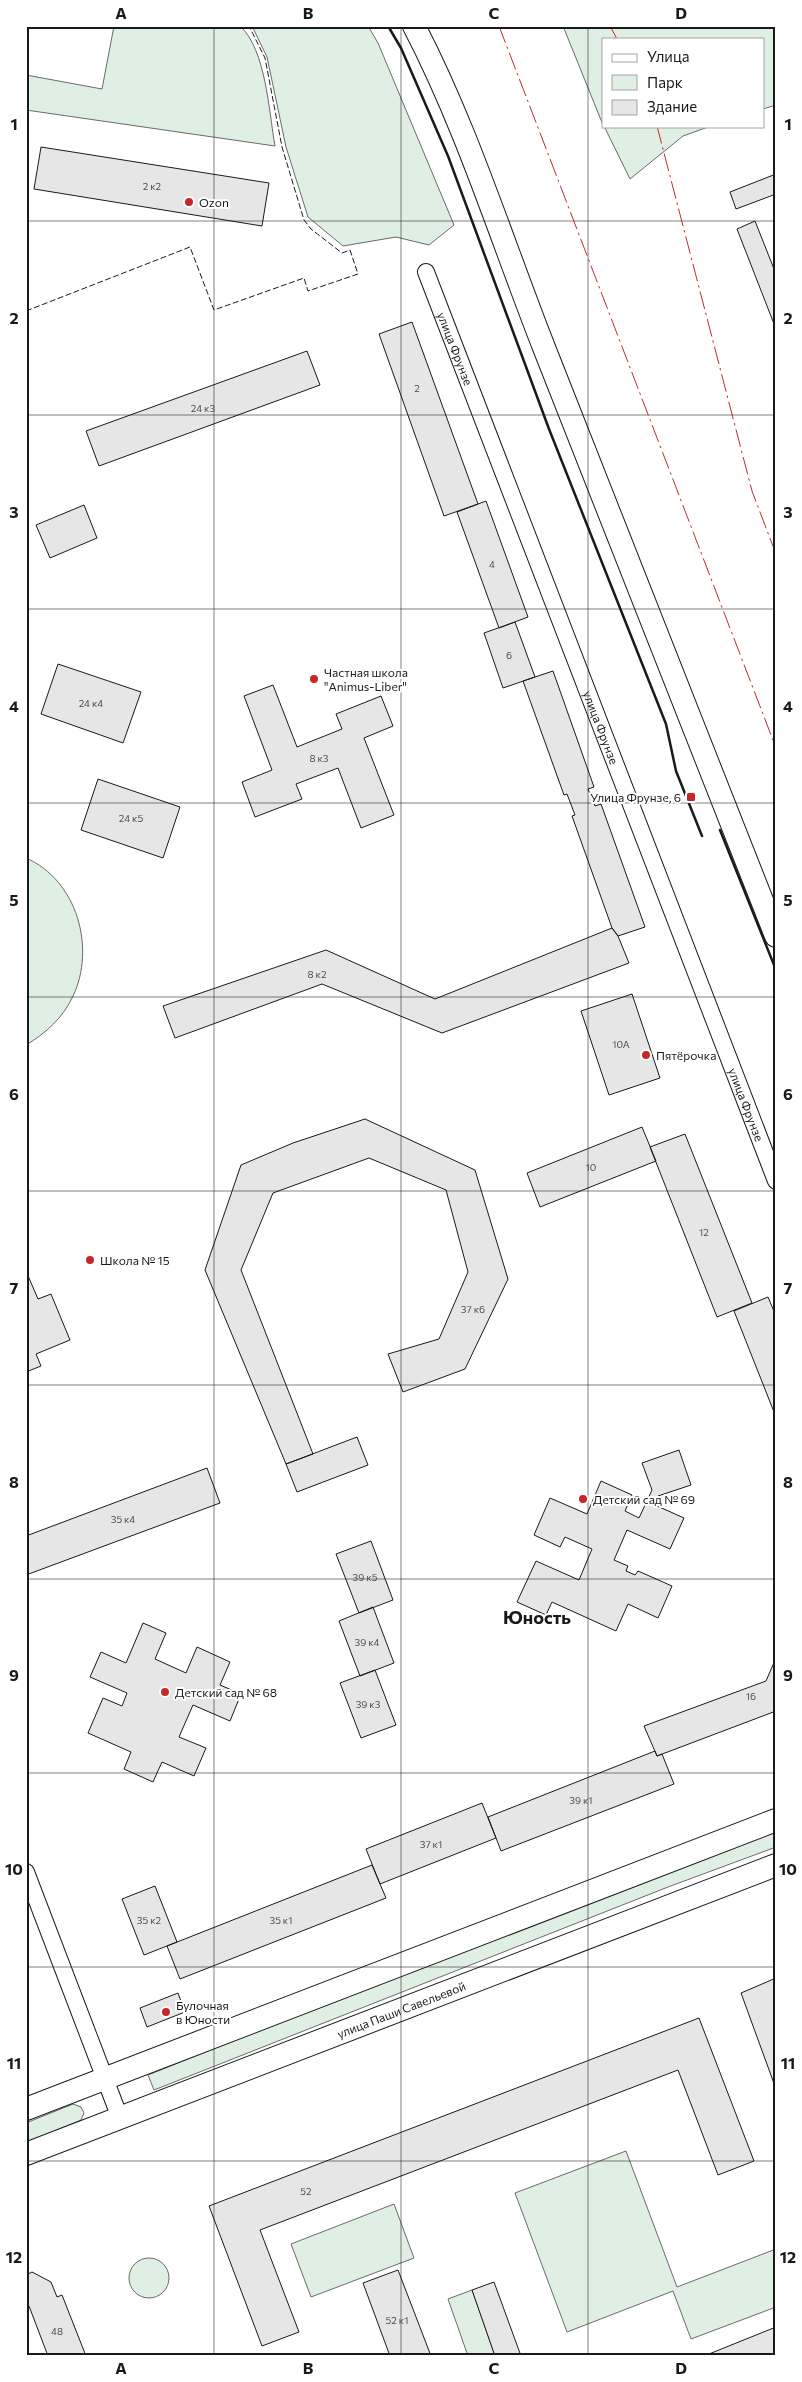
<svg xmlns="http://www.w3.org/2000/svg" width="802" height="2382" font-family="Commissioner,sans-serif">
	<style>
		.green { fill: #e0efe3; stroke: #6a6a6a }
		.building { fill: #e6e6e6; stroke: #1a1a1a }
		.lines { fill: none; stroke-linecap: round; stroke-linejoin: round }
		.minor-casing { stroke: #1a1a1a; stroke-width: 18 }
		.secondary-casing { stroke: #1a1a1a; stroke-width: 24 }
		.minor { stroke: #fff; stroke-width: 16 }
		.secondary { stroke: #fff; stroke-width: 22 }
		.fence { stroke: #1a1a1a; stroke-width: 1; stroke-dasharray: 6 2.5; stroke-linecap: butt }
		.wall { stroke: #1a1a1a; stroke-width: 2.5 }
		.power { stroke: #c62828; stroke-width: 1; stroke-dasharray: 18 4 2.5 4; stroke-linecap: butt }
		.grid { fill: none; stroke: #1a1a1a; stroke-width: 1; stroke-opacity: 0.55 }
		.poi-dot { fill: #c62828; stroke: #fff; stroke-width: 2 }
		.labels { text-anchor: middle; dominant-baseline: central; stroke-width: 4; stroke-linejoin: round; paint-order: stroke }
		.number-label { font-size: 10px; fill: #4d4d4d }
		.poi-label { font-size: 12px; fill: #1a1a1a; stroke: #fff; text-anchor: start }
		.street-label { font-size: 12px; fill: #1a1a1a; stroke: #fff }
		.district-label { font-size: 18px; font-weight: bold; fill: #1a1a1a; stroke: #fff }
		.neatline { fill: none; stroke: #1a1a1a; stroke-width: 2 }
		.grid-label { font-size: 16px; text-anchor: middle; font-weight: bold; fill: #1a1a1a }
	</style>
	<rect width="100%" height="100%" fill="#fff"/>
	<path class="green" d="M 114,26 L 240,26 C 266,49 269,113 275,146 L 26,110 L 26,75 L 102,89 Z
		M 252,26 L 368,26 L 378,43 L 454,225 L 429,245 L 396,237 L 343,246 L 308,217 L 286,147 L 267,57 Z
		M 563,26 L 776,26 L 776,105 L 763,109 L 763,39 L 603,39 L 603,125 Z
		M 604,126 L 711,126 L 683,136 L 630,179 Z
		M 26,858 C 77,880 96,948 73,996 C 63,1018 46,1033 26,1045 Z
		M 776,1829 L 776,1847 L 668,1887 L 154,2090 L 148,2075 L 305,2012 Z
		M 73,2104 L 81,2107 L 84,2113 L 81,2120 L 26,2143 L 26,2123 Z
		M 626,2151 L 677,2287 L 776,2249 L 776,2307 L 691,2339 L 673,2291 L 567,2332 L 515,2193 Z
		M 394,2204 L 414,2258 L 311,2297 L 291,2244 Z
		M129 2278a20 20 0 1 1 40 0a20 20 0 1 1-40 0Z
		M 472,2290 L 495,2356 L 468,2356 L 448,2299 Z"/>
	<path class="building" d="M 41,147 L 269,183 L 262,226 L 34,189 Z
		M 776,174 L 776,194 L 736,209 L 730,192 Z
		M 755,221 L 776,274 L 776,329 L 737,229 Z
		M 412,322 L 478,504 L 444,516 L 379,334 Z
		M 307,351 L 320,385 L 99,466 L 86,431 Z
		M 486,501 L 528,617 L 499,628 L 457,512 Z
		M 84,505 L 97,538 L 50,558 L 36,525 Z
		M 515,622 L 535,677 L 503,688 L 484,633 Z
		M 58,664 L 141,692 L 123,743 L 41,714 Z
		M 553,671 L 594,787 L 588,789 L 595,806 L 601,804 L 645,927 L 618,936 L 612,928 L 572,816 L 575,815 L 567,794 L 564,795 L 523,681 Z
		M 273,685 L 297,747 L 342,729 L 336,714 L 381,696 L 393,726 L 364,738 L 394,815 L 361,828 L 338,768 L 296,784 L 302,799 L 255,817 L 242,782 L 272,770 L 244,696 Z
		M 98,779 L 180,807 L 163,858 L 81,830 Z
		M 612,928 L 618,936 L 629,963 L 442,1033 L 322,984 L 175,1038 L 163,1006 L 326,950 L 435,999 Z
		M 632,994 L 660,1078 L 609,1095 L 581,1011 Z
		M 365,1119 L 475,1170 L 508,1279 L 465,1369 L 403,1392 L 388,1354 L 439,1339 L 468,1272 L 446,1190 L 369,1158 L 273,1193 L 241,1270 L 313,1454 L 286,1464 L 205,1270 L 241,1165 L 293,1143 Z
		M 642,1127 L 656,1161 L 540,1207 L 527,1173 Z
		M 685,1134 L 752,1303 L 717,1317 L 650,1147 Z
		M 26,1271 L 38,1299 L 51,1294 L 70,1340 L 36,1354 L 41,1366 L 26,1372 Z
		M 768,1297 L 776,1316 L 776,1417 L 734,1311 Z
		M 357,1437 L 368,1465 L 297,1492 L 286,1464 Z
		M 679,1450 L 691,1485 L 658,1496 L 655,1505 L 684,1518 L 670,1549 L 627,1530 L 614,1560 L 628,1566 L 626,1571 L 635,1575 L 638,1571 L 672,1586 L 658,1618 L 628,1604 L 616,1631 L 552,1602 L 546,1615 L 517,1602 L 536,1561 L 579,1580 L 592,1549 L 565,1537 L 560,1547 L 534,1535 L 550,1498 L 587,1514 L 601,1481 L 632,1495 L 625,1511 L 639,1518 L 652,1490 L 642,1463 Z
		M 207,1468 L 220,1503 L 26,1575 L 26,1536 Z
		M 371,1541 L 393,1600 L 359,1613 L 336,1554 Z
		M 373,1607 L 394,1663 L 360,1676 L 339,1621 Z
		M 143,1623 L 166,1633 L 155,1659 L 186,1673 L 197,1647 L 230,1662 L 220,1685 L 241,1694 L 230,1721 L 193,1705 L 179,1737 L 206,1748 L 194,1776 L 162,1762 L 153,1782 L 124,1769 L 131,1752 L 88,1733 L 103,1698 L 122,1706 L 127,1693 L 90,1677 L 101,1652 L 126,1663 Z
		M 776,1658 L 776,1711 L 657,1756 L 644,1726 L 766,1681 Z
		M 375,1670 L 396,1725 L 361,1738 L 340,1683 Z
		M 655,1751 L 657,1756 L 662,1754 L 674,1784 L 501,1851 L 488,1817 Z
		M 482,1803 L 496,1838 L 380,1884 L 366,1849 Z
		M 372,1865 L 386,1898 L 180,1979 L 167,1946 Z
		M 155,1886 L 177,1942 L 144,1955 L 122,1899 Z
		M 776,1978 L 776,2089 L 741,1993 Z
		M 178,1993 L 185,2012 L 147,2027 L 140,2008 Z
		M 699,2018 L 754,2161 L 718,2175 L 678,2070 L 260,2230 L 299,2332 L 262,2346 L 209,2206 Z
		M 398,2270 L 431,2356 L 390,2356 L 363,2283 Z
		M 32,2272 L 51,2282 L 57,2297 L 62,2295 L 86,2356 L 48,2356 L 29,2306 L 26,2307 L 26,2275 Z
		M 494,2282 L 521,2356 L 495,2356 L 472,2290 Z
		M 776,2327 L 776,2356 L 704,2356 Z"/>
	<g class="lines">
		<g class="minor-casing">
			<g id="minor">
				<path id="s1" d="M 426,272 L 776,1181"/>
				<path d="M 26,1872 L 120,2118"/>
			</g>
		</g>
		<g class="secondary-casing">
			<g id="secondary">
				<path d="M 414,26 C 467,128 501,238 543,345 C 621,542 699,739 776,936"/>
				<path d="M 26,2109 L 776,1820"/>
				<path id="s2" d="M 26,2154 L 776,1865"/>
			</g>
		</g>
		<use href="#minor" class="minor"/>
		<use href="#secondary" class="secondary"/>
		<path class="fence" d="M 26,311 L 190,247 L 214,310 L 304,278 L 308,291 L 358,274 L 350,250 L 342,253 L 311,229 L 304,220 L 282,147 L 265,58 L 249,26"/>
		<path class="wall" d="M 388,26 L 401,48 L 448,156 L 549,429 L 666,724 L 676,771 L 702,836
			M 720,830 L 776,970"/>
		<path class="power" d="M 499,26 L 776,748
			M 610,26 L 617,39
			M 657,126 L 752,491 L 776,554"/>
	</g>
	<path class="grid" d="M 214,26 L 214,2356M 401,26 L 401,2356M 588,26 L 588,2356M 26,221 L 776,221M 26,415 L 776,415M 26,609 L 776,609M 26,803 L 776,803M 26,997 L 776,997M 26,1191 L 776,1191M 26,1385 L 776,1385M 26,1579 L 776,1579M 26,1773 L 776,1773M 26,1967 L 776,1967M 26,2161 L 776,2161"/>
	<g class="poi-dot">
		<circle cx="189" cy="202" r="5"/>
		<circle cx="314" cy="679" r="5"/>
		<rect x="686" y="792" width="10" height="10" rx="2.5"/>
		<circle cx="646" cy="1055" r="5"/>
		<circle cx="90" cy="1260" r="5"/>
		<circle cx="583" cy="1499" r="5"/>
		<circle cx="165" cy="1692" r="5"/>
		<circle cx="166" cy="2012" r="5"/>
	</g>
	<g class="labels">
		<g class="number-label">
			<text x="152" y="186">2 к2</text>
			<text x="417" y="388">2</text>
			<text x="203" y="408">24 к3</text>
			<text x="492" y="564">4</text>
			<text x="509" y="655">6</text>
			<text x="91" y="703">24 к4</text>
			<text x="319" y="758">8 к3</text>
			<text x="131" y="818">24 к5</text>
			<text x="317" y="974">8 к2</text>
			<text x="621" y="1044">10А</text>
			<text x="591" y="1167">10</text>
			<text x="704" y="1232">12</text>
			<text x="473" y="1309">37 к6</text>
			<text x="123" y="1519">35 к4</text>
			<text x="365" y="1577">39 к5</text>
			<text x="367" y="1642">39 к4</text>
			<text x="751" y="1696">16</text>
			<text x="368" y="1704">39 к3</text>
			<text x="581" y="1800">39 к1</text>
			<text x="431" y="1844">37 к1</text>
			<text x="149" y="1920">35 к2</text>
			<text x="281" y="1920">35 к1</text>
			<text x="306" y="2191">52</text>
			<text x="397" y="2320">52 к1</text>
			<text x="57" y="2331">48</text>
		</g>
		<g class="poi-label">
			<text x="199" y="202">Ozon</text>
			<text x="324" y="672">Частная школа<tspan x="324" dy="14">"Animus-Liber"</tspan></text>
			<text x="681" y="797" text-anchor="end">Улица Фрунзе, 6</text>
			<text x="656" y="1055">Пятёрочка</text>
			<text x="100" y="1260">Школа № 15</text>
			<text x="593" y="1499">Детский сад № 69</text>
			<text x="175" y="1692">Детский сад № 68</text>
			<text x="176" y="2005">Булочная<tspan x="176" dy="14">в Юности</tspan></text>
		</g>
		<g class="street-label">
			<text stroke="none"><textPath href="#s1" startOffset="82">улица Фрунзе</textPath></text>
			<text stroke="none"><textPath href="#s1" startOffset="488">улица Фрунзе</textPath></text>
			<text stroke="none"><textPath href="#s1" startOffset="892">улица Фрунзе</textPath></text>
			<text stroke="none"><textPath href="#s2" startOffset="402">улица Паши Савельевой</textPath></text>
		</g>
		<g class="district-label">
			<text x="537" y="1617">Юность</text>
		</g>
	</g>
	<rect width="802" height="2382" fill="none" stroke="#ffffff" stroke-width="55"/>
	<rect x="602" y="38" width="162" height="90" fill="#ffffff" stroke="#a3a3a3"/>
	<rect x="612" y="54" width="25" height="8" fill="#ffffff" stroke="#a3a3a3"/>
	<text x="647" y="62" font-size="15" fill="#1a1a1a">Улица</text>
	<rect x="612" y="75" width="25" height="15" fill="#e0efe3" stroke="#a3a3a3"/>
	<text x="647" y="88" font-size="15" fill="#1a1a1a">Парк</text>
	<rect x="612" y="100" width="25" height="15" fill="#e6e6e6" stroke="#a3a3a3"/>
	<text x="647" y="112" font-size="15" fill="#1a1a1a">Здание</text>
	<rect x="28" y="28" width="746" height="2326" class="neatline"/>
	<g class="grid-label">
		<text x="121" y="19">A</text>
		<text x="308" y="19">B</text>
		<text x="494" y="19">C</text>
		<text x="681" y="19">D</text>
		<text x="14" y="130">1</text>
		<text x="788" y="130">1</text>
		<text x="14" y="324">2</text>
		<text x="788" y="324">2</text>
		<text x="14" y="518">3</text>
		<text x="788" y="518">3</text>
		<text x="14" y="712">4</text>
		<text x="788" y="712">4</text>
		<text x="14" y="906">5</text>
		<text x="788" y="906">5</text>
		<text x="14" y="1100">6</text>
		<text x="788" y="1100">6</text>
		<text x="14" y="1294">7</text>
		<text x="788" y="1294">7</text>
		<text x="14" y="1488">8</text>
		<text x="788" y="1488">8</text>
		<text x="14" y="1681">9</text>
		<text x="788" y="1681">9</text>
		<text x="14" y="1875">10</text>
		<text x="788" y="1875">10</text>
		<text x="14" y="2069">11</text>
		<text x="788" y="2069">11</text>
		<text x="14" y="2263">12</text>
		<text x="788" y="2263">12</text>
		<text x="121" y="2374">A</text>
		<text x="308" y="2374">B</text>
		<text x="494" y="2374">C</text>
		<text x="681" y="2374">D</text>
	</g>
</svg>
